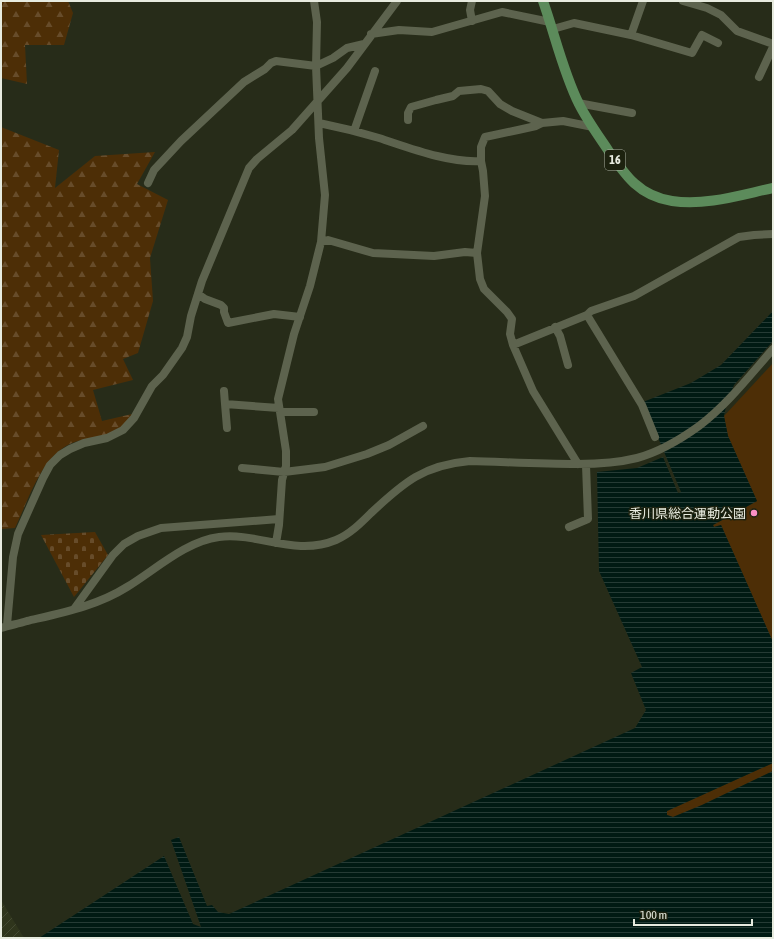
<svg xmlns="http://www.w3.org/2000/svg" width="774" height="939" font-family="'Asap Condensed','Noto Sans JP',sans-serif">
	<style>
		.industrial { fill: url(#industrial-furrows) }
		.forest { fill: url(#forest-firs) }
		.cemetery { fill: url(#cemetery-stones) }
		.green { fill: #4d2e06 }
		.water { fill: url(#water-rules) }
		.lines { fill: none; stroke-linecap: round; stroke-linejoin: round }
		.minor { stroke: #5d634e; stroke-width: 8 }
		.major { stroke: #5c8b5b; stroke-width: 10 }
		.poi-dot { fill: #fb8fc4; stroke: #1d220f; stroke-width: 1.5 }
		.labels { text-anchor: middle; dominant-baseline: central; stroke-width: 3; stroke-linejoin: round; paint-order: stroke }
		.shield { fill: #1d220f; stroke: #aaafa1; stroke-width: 1 }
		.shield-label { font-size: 12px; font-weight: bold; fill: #e7ebdf }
		.poi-label { font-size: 13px; fill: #e7ebdf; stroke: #1d220f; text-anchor: end }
	</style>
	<defs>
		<pattern id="industrial-furrows" width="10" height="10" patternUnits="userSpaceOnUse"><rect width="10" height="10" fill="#2f351c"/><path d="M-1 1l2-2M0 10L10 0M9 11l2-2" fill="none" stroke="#434932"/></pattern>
		<pattern id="forest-firs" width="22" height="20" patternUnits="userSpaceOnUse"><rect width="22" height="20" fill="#4d2e06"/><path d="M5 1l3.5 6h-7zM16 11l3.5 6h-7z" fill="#674c2a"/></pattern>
		<pattern id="cemetery-stones" width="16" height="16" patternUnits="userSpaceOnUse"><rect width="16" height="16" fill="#4d2e06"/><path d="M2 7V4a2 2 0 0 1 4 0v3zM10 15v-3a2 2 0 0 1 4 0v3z" fill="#674c2a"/></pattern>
		<pattern id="water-rules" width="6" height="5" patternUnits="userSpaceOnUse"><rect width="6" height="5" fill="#001a13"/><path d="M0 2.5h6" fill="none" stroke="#253b35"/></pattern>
	</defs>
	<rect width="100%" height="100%" fill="#272c19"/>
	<path class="industrial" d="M 1,900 L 24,938 L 1,938 Z"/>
	<path class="forest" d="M 1,1 L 68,1 L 73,13 L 64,45 L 25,45 L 27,84 L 1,78 Z
		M 1,127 L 59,150 L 55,188 L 95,156 L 155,152 L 137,184 L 168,200 L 150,258 L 153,301 L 138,353 L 123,359 L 133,380 L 93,390 L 102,421 L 132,414 C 129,418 125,425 121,428 C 108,438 81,437 66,446 C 40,461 28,501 15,528 L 1,529 Z"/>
	<path class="cemetery" d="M 95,532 L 108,555 L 74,597 L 41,535 Z"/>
	<path class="green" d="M 773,363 L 773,642 L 721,525 L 714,527 L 713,525 L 757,501 L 728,436 L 724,416 Z
		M 773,763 L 773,771 L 702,805 L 673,817 L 667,815 L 667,811 Z"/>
	<path class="water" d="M 773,311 L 773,341 L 734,385 L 726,406 L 724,416 L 728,436 L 757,501 L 713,525 L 714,527 L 721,525 L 773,642 L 773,763 L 667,811 L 667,815 L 673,817 L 702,805 L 773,771 L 773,938 L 39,938 L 164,856 L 193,924 L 201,927 L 171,840 L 179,837 L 207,906 L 212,905 L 218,912 L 229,914 L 635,728 L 646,710 L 631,673 L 642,667 L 599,571 L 597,472 L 637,468 L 663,457 L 678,493 L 681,492 L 643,402 L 691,383 L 721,365 Z"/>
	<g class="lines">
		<path class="minor" d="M 314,1 L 317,22 L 316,66 L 319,138 L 325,195 L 321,242
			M 472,1 L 470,10 L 472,21
			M 683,1 L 707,8 L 721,15 L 737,31 L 773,44
			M 553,29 L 574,23 L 631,35 L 692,53 L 702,35 L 718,43
			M 371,34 L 399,30 L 432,32 L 502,12 L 550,22
			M 631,35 L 643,1
			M 759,77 L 773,47
			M 578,103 L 632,113
			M 408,120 L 408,113 L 411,107 L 436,100 L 453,96 L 459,91 L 481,89 L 488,91 L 500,104 L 512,111 L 542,123
			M 319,123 C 339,127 359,132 379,138 C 410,148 448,163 481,161 L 483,171 L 485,196 L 477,253 L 480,279 L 484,289 L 507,312 L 512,319 L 510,334 L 513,345 L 533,391 L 578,464
			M 354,131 L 375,71
			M 481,161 L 481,147 L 485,137 L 518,130 L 536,126 L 542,123 L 563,121 L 593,127
			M 148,183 L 154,170 L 181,141 L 244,82 L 265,69 L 271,63 L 276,61 L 316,66 L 333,58 L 347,48 L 364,44
			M 198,294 L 205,299 L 221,305 L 224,308 L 224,312 L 228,323 L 274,314 L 300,317
			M 587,315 L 642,405 L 655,437
			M 555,327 L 560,336 L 568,365
			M 513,345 L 587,315 L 591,311 L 634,296 L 739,237 L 754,235 L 773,234
			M 224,391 L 225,404 L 279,408
			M 225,404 L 227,428
			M 280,412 L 314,412
			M 242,468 L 284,472 L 325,467 L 367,454 L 389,445 L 423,426
			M 569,527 L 588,519 L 586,465
			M 276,543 L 279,525 L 282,480 L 286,466 L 286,451 L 278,399 L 294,334 L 310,286 L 321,242 L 328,240 L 373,253 L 434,256 L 465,252 L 477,253
			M 74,609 L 113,555 L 124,544 L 138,536 L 161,528 L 279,519
			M 7,625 L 13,557 L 18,534 L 43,478 L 50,465 L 60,455 L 70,449 L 84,443 L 107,438 L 123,430 L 134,418 L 152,386 L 163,375 L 182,348 L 187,337 L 191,316 L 202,281 L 249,168 L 257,159 L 292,130 L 347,68 L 397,1
			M 1,628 C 10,625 18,624 27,621 C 61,613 97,606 127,587 C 155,570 186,541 219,537 C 258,532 295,557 336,540 C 350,534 361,523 371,513 C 404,482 424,465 470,461 C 506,462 541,464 577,464 C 597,464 617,463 637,458 C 659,452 681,439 699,426 C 727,405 750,375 773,349"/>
		<path class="major" d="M 543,1 C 555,35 563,72 579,104 C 587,120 598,135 608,150 C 625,175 639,196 672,201 C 706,206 740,195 773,188"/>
	</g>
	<circle class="poi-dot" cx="754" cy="513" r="4"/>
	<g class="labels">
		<rect class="shield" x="605" y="150" width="20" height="20" rx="3"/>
		<g class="shield-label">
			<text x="615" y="160">16</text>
		</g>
		<g class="poi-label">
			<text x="746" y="513">香川県総合運動公園</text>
		</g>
	</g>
	<rect width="774" height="939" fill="none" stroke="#e7ebdf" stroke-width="4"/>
	<path d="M634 919v6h118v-6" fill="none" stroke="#e7ebdf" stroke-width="2"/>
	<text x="640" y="919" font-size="12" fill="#e7ebdf" stroke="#1d220f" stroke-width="3" paint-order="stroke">100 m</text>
</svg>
